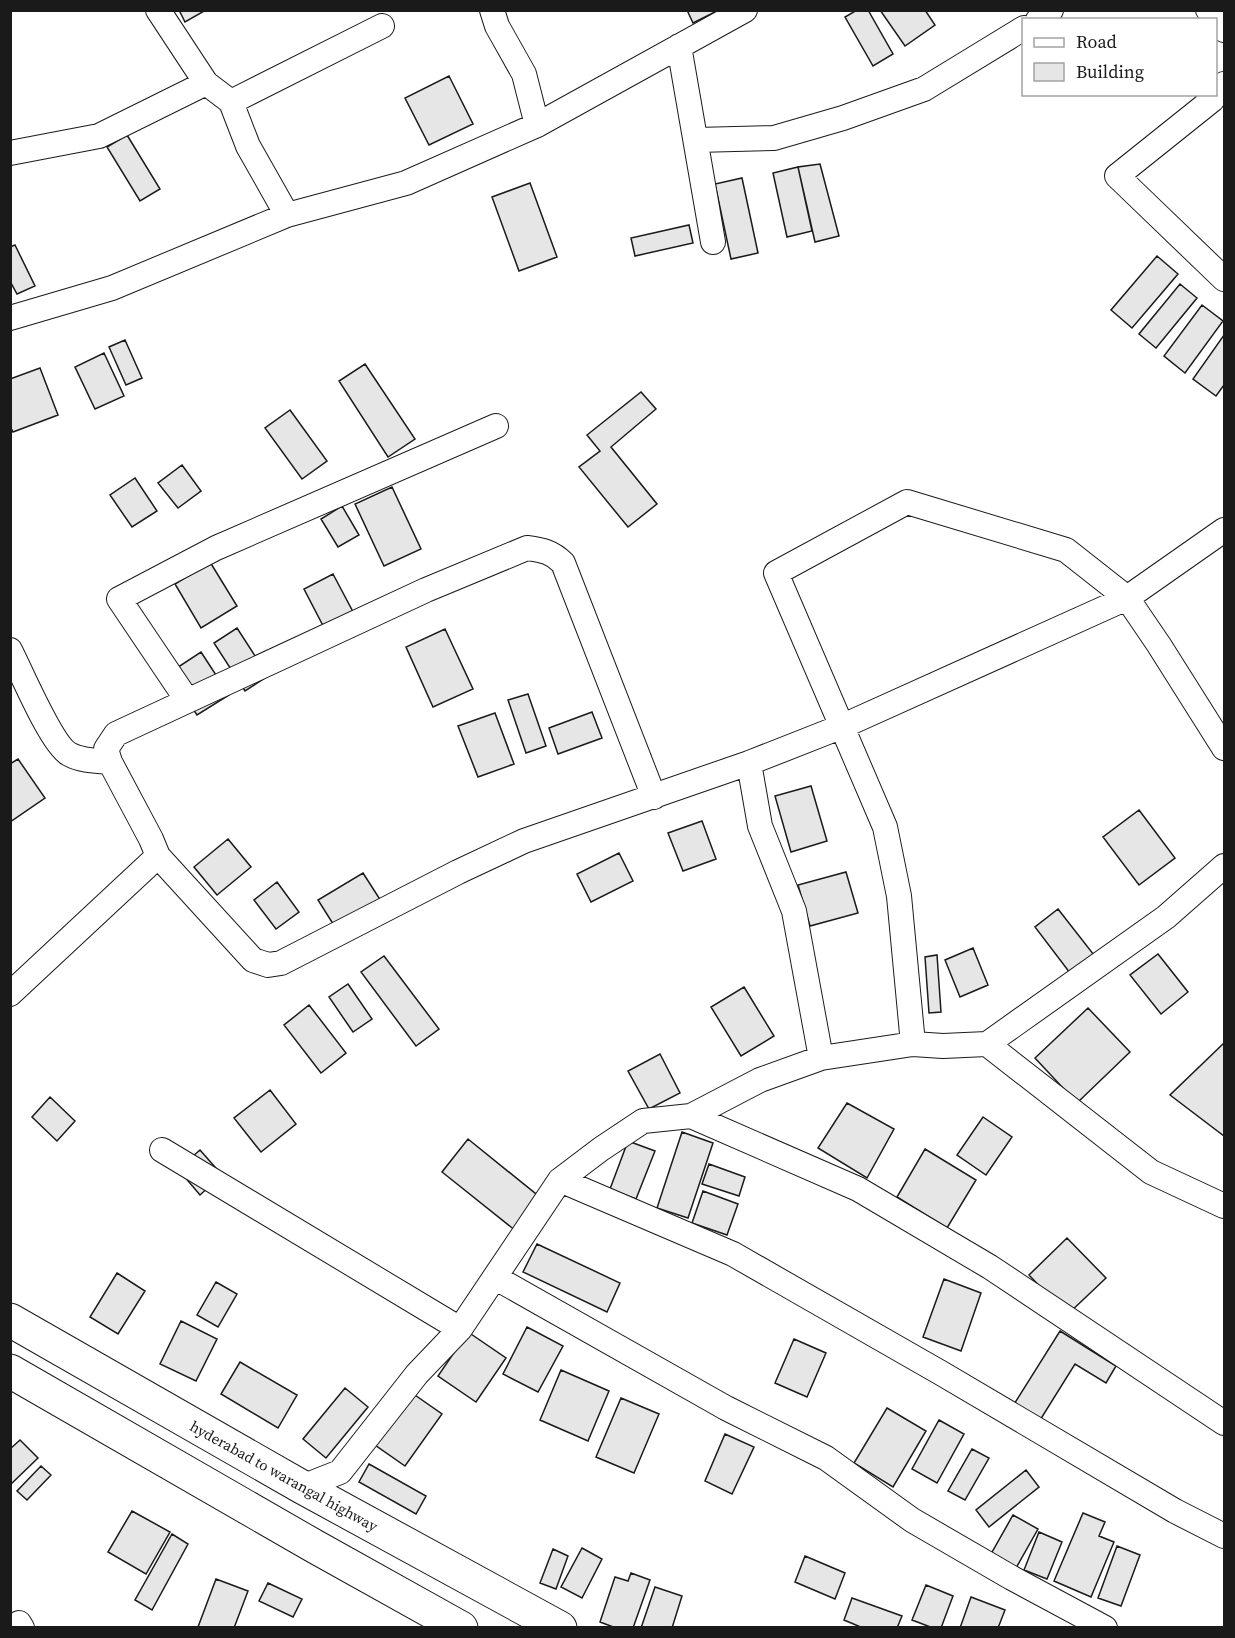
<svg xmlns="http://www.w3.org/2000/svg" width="1235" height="1638" font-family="'Source Serif 4',serif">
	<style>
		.building { fill: #e6e6e6; stroke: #1a1a1a; stroke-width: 1.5 }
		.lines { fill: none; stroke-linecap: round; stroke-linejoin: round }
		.street-casing { stroke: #1a1a1a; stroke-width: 26 }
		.primary-casing { stroke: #1a1a1a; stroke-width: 35 }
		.street { stroke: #fff; stroke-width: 24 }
		.primary { stroke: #fff; stroke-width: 33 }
		.labels { text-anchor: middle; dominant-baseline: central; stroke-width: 4.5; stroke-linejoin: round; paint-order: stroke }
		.street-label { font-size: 15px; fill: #1a1a1a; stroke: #fff }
	</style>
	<rect width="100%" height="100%" fill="#fff"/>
	<path class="building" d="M 179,10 L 206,10 L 185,22 Z
		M 687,10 L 719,10 L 693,23 Z
		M 857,10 L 868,10 L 893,54 L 873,66 L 845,17 Z
		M 880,10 L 925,10 L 935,25 L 905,46 Z
		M 449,76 L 473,124 L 429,145 L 405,98 Z
		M 127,135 L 160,189 L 140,201 L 107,147 Z
		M 820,164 L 839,236 L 815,242 L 798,167 Z
		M 798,167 L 812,231 L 787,237 L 773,173 Z
		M 742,178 L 758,253 L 731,259 L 715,184 Z
		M 530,183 L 557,257 L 519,271 L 492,197 Z
		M 689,225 L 693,243 L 635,256 L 631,238 Z
		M 15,245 L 35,286 L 17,294 L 10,281 L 10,247 Z
		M 1157,256 L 1178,274 L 1132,328 L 1111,310 Z
		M 1180,284 L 1197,298 L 1156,348 L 1139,334 Z
		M 1202,305 L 1223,321 L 1185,373 L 1164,356 Z
		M 1224,335 L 1224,385 L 1216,396 L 1193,379 Z
		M 125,340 L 142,378 L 126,385 L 109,347 Z
		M 104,353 L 124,396 L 95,409 L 75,367 Z
		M 365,364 L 415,439 L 388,457 L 339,381 Z
		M 40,368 L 58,415 L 13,432 L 10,426 L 10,379 Z
		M 641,392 L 656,409 L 611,447 L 657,504 L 628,527 L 579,467 L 600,451 L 587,435 Z
		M 290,410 L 327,461 L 302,479 L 265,428 Z
		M 182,465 L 201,491 L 178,508 L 158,483 Z
		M 135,478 L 157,511 L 132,527 L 110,495 Z
		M 392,487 L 421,549 L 384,566 L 355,504 Z
		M 342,506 L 359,535 L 338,547 L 321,519 Z
		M 210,562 L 237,606 L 201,628 L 175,584 Z
		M 333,574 L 360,625 L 331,641 L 304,589 Z
		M 237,628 L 268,676 L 245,691 L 214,643 Z
		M 445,629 L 473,689 L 433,707 L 406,647 Z
		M 201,652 L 229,695 L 197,715 L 169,673 Z
		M 528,694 L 546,746 L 526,753 L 508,700 Z
		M 592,712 L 602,738 L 558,754 L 549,728 Z
		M 495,713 L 514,764 L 478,777 L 458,726 Z
		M 18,759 L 45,798 L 10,822 L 10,764 Z
		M 811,786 L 827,841 L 791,852 L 775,796 Z
		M 1139,810 L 1175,858 L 1139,885 L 1103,837 Z
		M 702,821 L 716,859 L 683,871 L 668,833 Z
		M 228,839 L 251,867 L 217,895 L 194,867 Z
		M 619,853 L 633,881 L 591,902 L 577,874 Z
		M 846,872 L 858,913 L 810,926 L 798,885 Z
		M 363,873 L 381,901 L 335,927 L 318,900 Z
		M 277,882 L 299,912 L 276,929 L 254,900 Z
		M 1058,909 L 1094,955 L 1070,973 L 1035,927 Z
		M 973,948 L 988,985 L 960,997 L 945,960 Z
		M 1158,954 L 1188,992 L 1161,1014 L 1130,975 Z
		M 937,955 L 941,1012 L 929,1013 L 925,957 Z
		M 384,956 L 439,1029 L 416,1046 L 361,972 Z
		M 348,984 L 372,1019 L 353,1032 L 329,997 Z
		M 744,987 L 774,1036 L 741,1056 L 711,1007 Z
		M 309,1005 L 346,1053 L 321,1073 L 284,1025 Z
		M 1088,1008 L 1130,1052 L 1077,1103 L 1035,1058 Z
		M 1224,1043 L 1224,1136 L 1170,1095 Z
		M 660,1054 L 680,1093 L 649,1109 L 628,1071 Z
		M 270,1090 L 296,1124 L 261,1152 L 234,1118 Z
		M 50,1097 L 75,1121 L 57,1141 L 32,1117 Z
		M 847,1103 L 894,1129 L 867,1178 L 818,1148 Z
		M 983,1117 L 1012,1137 L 986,1175 L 957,1155 Z
		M 682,1132 L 713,1143 L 688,1218 L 657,1208 Z
		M 468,1139 L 541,1198 L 516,1231 L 442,1172 Z
		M 628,1141 L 655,1151 L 636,1199 L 610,1189 Z
		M 925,1149 L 976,1180 L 947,1228 L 897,1197 Z
		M 200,1150 L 222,1175 L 200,1195 L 178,1169 Z
		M 709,1164 L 745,1177 L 739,1196 L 702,1184 Z
		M 703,1191 L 738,1204 L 727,1235 L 692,1223 Z
		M 1067,1238 L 1106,1278 L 1067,1315 L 1029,1275 Z
		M 537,1244 L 620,1283 L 607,1312 L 523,1272 Z
		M 117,1273 L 145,1291 L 118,1334 L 90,1317 Z
		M 944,1279 L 981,1293 L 961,1351 L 923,1337 Z
		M 216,1282 L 237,1294 L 218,1327 L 197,1315 Z
		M 181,1321 L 217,1339 L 196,1381 L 160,1364 Z
		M 527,1327 L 563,1346 L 538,1392 L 503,1374 Z
		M 1060,1331 L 1116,1366 L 1106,1383 L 1075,1364 L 1037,1425 L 1011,1409 Z
		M 468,1332 L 506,1358 L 476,1402 L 438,1376 Z
		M 794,1339 L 826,1353 L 807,1397 L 775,1383 Z
		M 240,1362 L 297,1395 L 278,1428 L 221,1394 Z
		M 561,1370 L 609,1391 L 588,1441 L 540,1420 Z
		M 345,1388 L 368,1407 L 326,1458 L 303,1439 Z
		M 412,1393 L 442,1414 L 405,1466 L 375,1445 Z
		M 621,1398 L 659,1414 L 634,1473 L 596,1457 Z
		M 887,1408 L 926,1431 L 893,1487 L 854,1463 Z
		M 939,1420 L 964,1434 L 937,1483 L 912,1469 Z
		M 725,1434 L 754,1447 L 732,1494 L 705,1481 Z
		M 20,1440 L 38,1458 L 10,1485 L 10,1449 Z
		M 972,1449 L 989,1458 L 965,1500 L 948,1491 Z
		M 369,1464 L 426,1496 L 416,1514 L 359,1482 Z
		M 41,1466 L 51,1475 L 27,1500 L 17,1491 Z
		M 1026,1470 L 1039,1487 L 989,1527 L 976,1510 Z
		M 132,1511 L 170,1532 L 146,1574 L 108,1552 Z
		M 1083,1513 L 1105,1522 L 1099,1536 L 1114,1542 L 1091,1597 L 1054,1581 Z
		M 1013,1515 L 1038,1529 L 1016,1568 L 991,1554 Z
		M 1039,1532 L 1062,1542 L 1047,1579 L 1024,1570 Z
		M 172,1534 L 188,1544 L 152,1610 L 135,1600 Z
		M 1117,1546 L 1140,1555 L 1121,1606 L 1098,1598 Z
		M 582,1548 L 602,1559 L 582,1598 L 561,1587 Z
		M 553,1549 L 568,1556 L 556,1589 L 540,1583 Z
		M 805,1556 L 845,1573 L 835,1599 L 795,1582 Z
		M 631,1573 L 650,1580 L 633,1628 L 616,1628 L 600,1622 L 615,1577 L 628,1581 Z
		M 216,1579 L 248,1591 L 234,1628 L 198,1627 Z
		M 268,1583 L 302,1599 L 293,1617 L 259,1601 Z
		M 926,1585 L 953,1596 L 941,1628 L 933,1628 L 912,1620 Z
		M 655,1587 L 682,1596 L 672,1628 L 641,1628 Z
		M 971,1597 L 1005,1610 L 998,1628 L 960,1628 Z
		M 852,1598 L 902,1616 L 897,1628 L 863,1628 L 844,1620 Z"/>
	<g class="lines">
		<g class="street-casing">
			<path id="street" d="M 158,10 L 206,83 L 231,102 L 248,146 L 287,215
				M 492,10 L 497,26 L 524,74 L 537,125
				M 1208,10 L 1224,30
				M 1038,20 L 1051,10
				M 679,46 L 713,242
				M 1224,84 L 1212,100 L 1117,176 L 1224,279
				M 231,102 L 382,26
				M 696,140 L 774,138 L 843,118 L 924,89 L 1024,28
				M 10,153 L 99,136 L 206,83
				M 10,318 L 112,288 L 287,215 L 406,183 L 537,125 L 745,10
				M 10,650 C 21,671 51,744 69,754 C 81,761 97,761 110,762
				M 187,700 L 119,599 L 216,548 L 496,426
				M 749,763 L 760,826 L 794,911 L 821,1058
				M 158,856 L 253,960 L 268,965 L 281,963 L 458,872 L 524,841 L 749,763 L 843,726 L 1127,598 L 1224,530
				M 1224,866 L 1166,917 L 987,1044 L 1151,1172 L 1224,1206
				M 10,994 L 158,856 L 151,839 L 110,762 L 106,749 L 116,734 L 426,590 L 527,548 C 543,550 552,552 563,563 L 654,797
				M 913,1044 L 899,896 L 885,827 L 776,573 L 907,502 L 1066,550 L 1127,598 L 1159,645 L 1224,748
				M 691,1116 L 858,1189 L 990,1267 L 1224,1423
				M 162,1150 L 460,1329
				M 560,1180 L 733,1254 L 941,1373 L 1175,1511 L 1224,1536
				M 496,1278 L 726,1408 L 826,1458 L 912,1520 L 1012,1578 L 1105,1628
				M 302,1487 L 340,1472 L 417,1374 L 460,1329 L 560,1180 L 601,1149 L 643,1121 L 691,1116 L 760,1080 L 821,1058 L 913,1044 L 943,1046 L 987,1044
				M 19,1623 L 22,1628"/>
		</g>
		<g class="primary-casing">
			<path id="primary" d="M 10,1320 L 302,1487 L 560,1628
				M 10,1371 L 314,1546 L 461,1628"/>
		</g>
		<use href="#street" class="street"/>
		<use href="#primary" class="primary"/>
	</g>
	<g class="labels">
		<g class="street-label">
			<text transform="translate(284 1476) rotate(29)">hyderabad to warangal highway</text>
		</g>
	</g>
	<rect width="1235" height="1638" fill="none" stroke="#1a1a1a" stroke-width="24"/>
	<rect x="1022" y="18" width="195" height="78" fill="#ffffff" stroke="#a3a3a3" stroke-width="1.5"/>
	<rect x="1034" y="38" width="30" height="9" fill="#ffffff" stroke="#a3a3a3" stroke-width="1.5"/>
	<text x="1076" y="48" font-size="18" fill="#1a1a1a">Road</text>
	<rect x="1034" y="63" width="30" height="18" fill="#e6e6e6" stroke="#a3a3a3" stroke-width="1.5"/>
	<text x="1076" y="78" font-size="18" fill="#1a1a1a">Building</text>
</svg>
